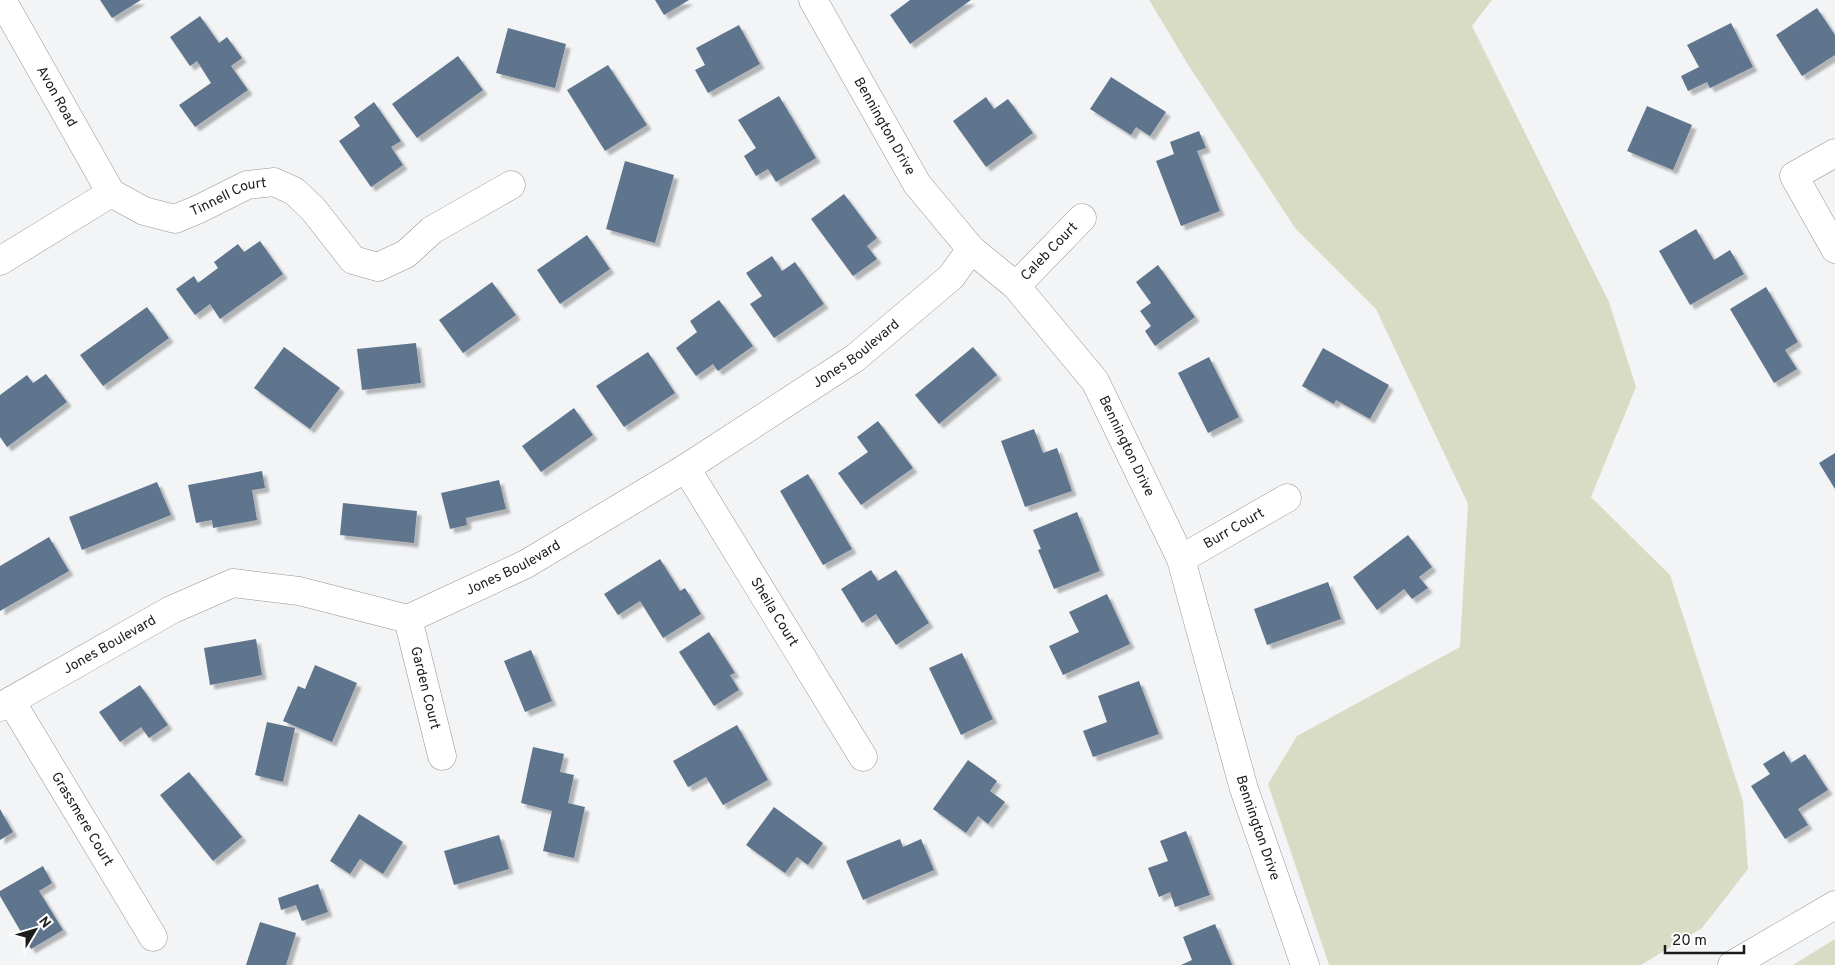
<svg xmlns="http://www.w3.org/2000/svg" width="1835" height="965" font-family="Overpass,sans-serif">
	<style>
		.green { fill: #d9dcc5 }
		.building { fill: #5f758e; filter: url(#shadow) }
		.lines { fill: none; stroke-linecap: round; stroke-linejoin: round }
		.minor-casing { stroke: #949596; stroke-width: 29 }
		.tertiary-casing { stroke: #949596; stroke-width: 29 }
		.minor { stroke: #fff; stroke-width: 28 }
		.tertiary { stroke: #fff; stroke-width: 28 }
		.labels { text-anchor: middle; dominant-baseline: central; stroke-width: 4.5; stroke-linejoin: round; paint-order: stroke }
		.street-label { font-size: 14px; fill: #1b1b1c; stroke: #fff }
	</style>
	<defs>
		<filter id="shadow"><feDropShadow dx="4.5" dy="4.5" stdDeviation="1" flood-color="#0004"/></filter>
	</defs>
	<rect width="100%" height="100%" fill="#f3f4f6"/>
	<path class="green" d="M 1149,0 L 1492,0 L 1472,26 L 1609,302 L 1636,387 L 1591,497 L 1670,575 L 1743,801 L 1748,869 L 1702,928 L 1641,965 L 1329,965 L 1268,784 L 1297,736 L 1460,647 L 1468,504 L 1376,309 L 1295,228 L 1187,63 Z
		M 1835,939 L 1835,965 L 1793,965 Z"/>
	<path class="building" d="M 100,0 L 141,0 L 112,18 Z
		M 655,0 L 689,0 L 664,15 Z
		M 910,0 L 971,0 L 910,44 L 890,15 Z
		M 1817,8 L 1835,35 L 1835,55 L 1802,76 L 1776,35 Z
		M 200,16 L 219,43 L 227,37 L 242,58 L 231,66 L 248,90 L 195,127 L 179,105 L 211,83 L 197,61 L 190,66 L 170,37 Z
		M 1731,23 L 1753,67 L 1710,88 L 1707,82 L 1688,91 L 1681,76 L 1699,67 L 1687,45 Z
		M 739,25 L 760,64 L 708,93 L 695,70 L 705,65 L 696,48 Z
		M 508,28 L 566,44 L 555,88 L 496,73 Z
		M 458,56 L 483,90 L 417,138 L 392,104 Z
		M 608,65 L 647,125 L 605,151 L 567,90 Z
		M 1111,77 L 1166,112 L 1150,136 L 1136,127 L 1131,135 L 1090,109 Z
		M 779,96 L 816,158 L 776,182 L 768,169 L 756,176 L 744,156 L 756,148 L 738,120 Z
		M 986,97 L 994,109 L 1008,99 L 1033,133 L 986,167 L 953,121 Z
		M 374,102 L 401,141 L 391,147 L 403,165 L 371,187 L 339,141 L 360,126 L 354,117 Z
		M 1647,106 L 1692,125 L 1673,170 L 1627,151 Z
		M 1199,131 L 1206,148 L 1197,151 L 1220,211 L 1181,226 L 1156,161 L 1174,154 L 1170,142 Z
		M 625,161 L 674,175 L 655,243 L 606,229 Z
		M 844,194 L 877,238 L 867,246 L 877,259 L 853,276 L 811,219 Z
		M 1696,229 L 1714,260 L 1730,250 L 1744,274 L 1690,305 L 1659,251 Z
		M 587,235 L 610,269 L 560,304 L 537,270 Z
		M 260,241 L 283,274 L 220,319 L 210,304 L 195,315 L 176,289 L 194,276 L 198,283 L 218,268 L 214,262 L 238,244 L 244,252 Z
		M 772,256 L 782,271 L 795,262 L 824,304 L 774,338 L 750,304 L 762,296 L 746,273 Z
		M 1158,265 L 1195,317 L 1155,346 L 1145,331 L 1151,326 L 1140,311 L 1151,303 L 1136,282 Z
		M 492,282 L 516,315 L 463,353 L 439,320 Z
		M 1766,287 L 1798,342 L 1785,350 L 1797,369 L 1774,383 L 1730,309 Z
		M 719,300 L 753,346 L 718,371 L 713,364 L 696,376 L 676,348 L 697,332 L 690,321 Z
		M 147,307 L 169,338 L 103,386 L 80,355 Z
		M 416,343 L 421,383 L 362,390 L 357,349 Z
		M 284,347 L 340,388 L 310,429 L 254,388 Z
		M 973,347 L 997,375 L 939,424 L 915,395 Z
		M 1323,348 L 1389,385 L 1370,419 L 1336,400 L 1334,404 L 1302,386 Z
		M 648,352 L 675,393 L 624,427 L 596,386 Z
		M 1209,357 L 1239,417 L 1208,433 L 1178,373 Z
		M 46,374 L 67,402 L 7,447 L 0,437 L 0,395 L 27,375 L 33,383 Z
		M 574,408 L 593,435 L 541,472 L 522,446 Z
		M 878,421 L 913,468 L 861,505 L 838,473 L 868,452 L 857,437 Z
		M 1034,429 L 1043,453 L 1057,448 L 1072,491 L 1025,507 L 1001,441 Z
		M 1835,453 L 1835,489 L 1819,463 Z
		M 262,471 L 265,488 L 252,490 L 257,520 L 213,528 L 212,520 L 196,523 L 188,485 Z
		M 808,474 L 852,549 L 823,565 L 780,491 Z
		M 499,480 L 506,509 L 466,518 L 467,525 L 450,529 L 441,493 Z
		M 157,482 L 171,515 L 82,550 L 69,517 Z
		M 343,503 L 417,511 L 414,543 L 340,535 Z
		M 1077,512 L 1100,571 L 1054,589 L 1038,550 L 1041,549 L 1033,530 Z
		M 1408,535 L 1432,567 L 1419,577 L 1428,588 L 1412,599 L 1404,589 L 1377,610 L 1353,577 Z
		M 49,537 L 69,571 L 0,611 L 0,566 Z
		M 660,559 L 680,591 L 685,588 L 701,614 L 663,638 L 640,601 L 618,615 L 604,594 Z
		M 871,570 L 878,581 L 896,570 L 929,623 L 896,645 L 876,614 L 862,623 L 841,589 Z
		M 1328,582 L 1341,619 L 1267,645 L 1254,609 Z
		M 1107,594 L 1130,644 L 1063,675 L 1049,646 L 1079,632 L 1069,612 Z
		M 709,632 L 735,673 L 730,675 L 739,690 L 714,706 L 679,652 Z
		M 256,639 L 262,675 L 210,685 L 204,648 Z
		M 531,650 L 552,701 L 525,712 L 504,661 Z
		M 962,653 L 993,719 L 961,735 L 929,668 Z
		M 315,665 L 357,683 L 332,742 L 283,721 L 298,686 L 305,689 Z
		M 1139,681 L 1159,734 L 1093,757 L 1083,731 L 1107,722 L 1098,696 Z
		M 140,685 L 168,725 L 149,738 L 141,727 L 120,742 L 99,712 Z
		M 267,722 L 295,728 L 283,782 L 255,775 Z
		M 737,725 L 768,780 L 723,805 L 706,777 L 688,787 L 673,761 Z
		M 533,747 L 564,754 L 560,772 L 574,775 L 568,803 L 585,807 L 574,858 L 543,851 L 552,811 L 521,803 Z
		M 1784,751 L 1791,763 L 1805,754 L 1828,790 L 1798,809 L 1808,825 L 1785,839 L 1751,786 L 1770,774 L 1763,764 Z
		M 968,760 L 997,781 L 990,791 L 1005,802 L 988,824 L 978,816 L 966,833 L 933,809 Z
		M 189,772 L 242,837 L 213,861 L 160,795 Z
		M 774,807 L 823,843 L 808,865 L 797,857 L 785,873 L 746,845 Z
		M 0,809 L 13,832 L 0,840 Z
		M 359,814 L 403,842 L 383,874 L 360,859 L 350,874 L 330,861 Z
		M 1186,831 L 1210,895 L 1175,907 L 1170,892 L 1159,897 L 1148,868 L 1168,861 L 1160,841 Z
		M 499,835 L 509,869 L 454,885 L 444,851 Z
		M 900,839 L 903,847 L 921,839 L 934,870 L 863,900 L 846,861 Z
		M 43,866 L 52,883 L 39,891 L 63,930 L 31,949 L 0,896 L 0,891 Z
		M 318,884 L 328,912 L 302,921 L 296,905 L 281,910 L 278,898 Z
		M 260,922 L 296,933 L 286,965 L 246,965 Z
		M 1215,924 L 1232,965 L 1181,965 L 1192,960 L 1183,937 Z"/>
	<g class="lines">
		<g class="minor-casing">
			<g id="minor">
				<path id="s1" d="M 2,0 L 111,193"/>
				<path id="s2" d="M 813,0 L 917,184 L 971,249 L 1016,286 L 1095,381 L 1181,559 L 1244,789 L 1305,965"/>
				<path d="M 1835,153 L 1794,176 L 1835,249"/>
				<path id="s3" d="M 0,261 L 111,193 L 144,211 L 175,219 L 199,209 L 247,185 L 274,182 L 294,191 L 313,209 L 353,260 L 378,267 L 406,254 L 432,230 L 511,185"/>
				<path id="s4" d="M 1016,286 L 1082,218"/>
				<path id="s5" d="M 686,468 L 863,757"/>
				<path id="s6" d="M 1181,559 L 1287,498"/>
				<path id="s7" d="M 408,619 L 442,756"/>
				<path id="s8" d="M 11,701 L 153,937"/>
				<path id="s9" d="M 0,707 L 171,610 L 233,583 L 299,591 L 408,619 L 526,564 L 686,468 L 855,358 L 951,277 L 971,249"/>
			</g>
		</g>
		<g class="tertiary-casing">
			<path id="tertiary" d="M 1732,965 L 1835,905"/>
		</g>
		<use href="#minor" class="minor"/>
		<use href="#tertiary" class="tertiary"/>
	</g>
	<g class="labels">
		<g class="street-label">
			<text stroke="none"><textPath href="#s1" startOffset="111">Avon Road</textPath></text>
			<text stroke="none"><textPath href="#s2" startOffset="145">Bennington Drive</textPath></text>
			<text stroke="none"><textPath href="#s3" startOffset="258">Tinnell Court</textPath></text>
			<text stroke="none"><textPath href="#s4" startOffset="48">Caleb Court</textPath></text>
			<text stroke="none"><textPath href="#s9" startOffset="965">Jones Boulevard</textPath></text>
			<text stroke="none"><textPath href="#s2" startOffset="550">Bennington Drive</textPath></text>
			<text stroke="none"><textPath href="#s6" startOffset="61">Burr Court</textPath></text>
			<text stroke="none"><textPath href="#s9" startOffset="560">Jones Boulevard</textPath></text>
			<text stroke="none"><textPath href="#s5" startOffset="169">Sheila Court</textPath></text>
			<text stroke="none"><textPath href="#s9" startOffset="126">Jones Boulevard</textPath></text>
			<text stroke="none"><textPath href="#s7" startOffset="71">Garden Court</textPath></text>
			<text stroke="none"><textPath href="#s8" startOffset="138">Grassmere Court</textPath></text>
			<text stroke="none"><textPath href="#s2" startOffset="955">Bennington Drive</textPath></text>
		</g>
	</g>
	<g transform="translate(35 930) rotate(52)" stroke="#ffffff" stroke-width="4" paint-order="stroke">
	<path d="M0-4L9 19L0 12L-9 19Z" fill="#1b1b1c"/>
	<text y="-8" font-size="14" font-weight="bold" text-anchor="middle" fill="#1b1b1c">N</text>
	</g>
	<path d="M1665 945v8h79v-8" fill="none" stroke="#1b1b1c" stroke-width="2.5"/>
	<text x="1672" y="945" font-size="15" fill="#1b1b1c" stroke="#ffffff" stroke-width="4" paint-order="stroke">20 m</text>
</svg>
